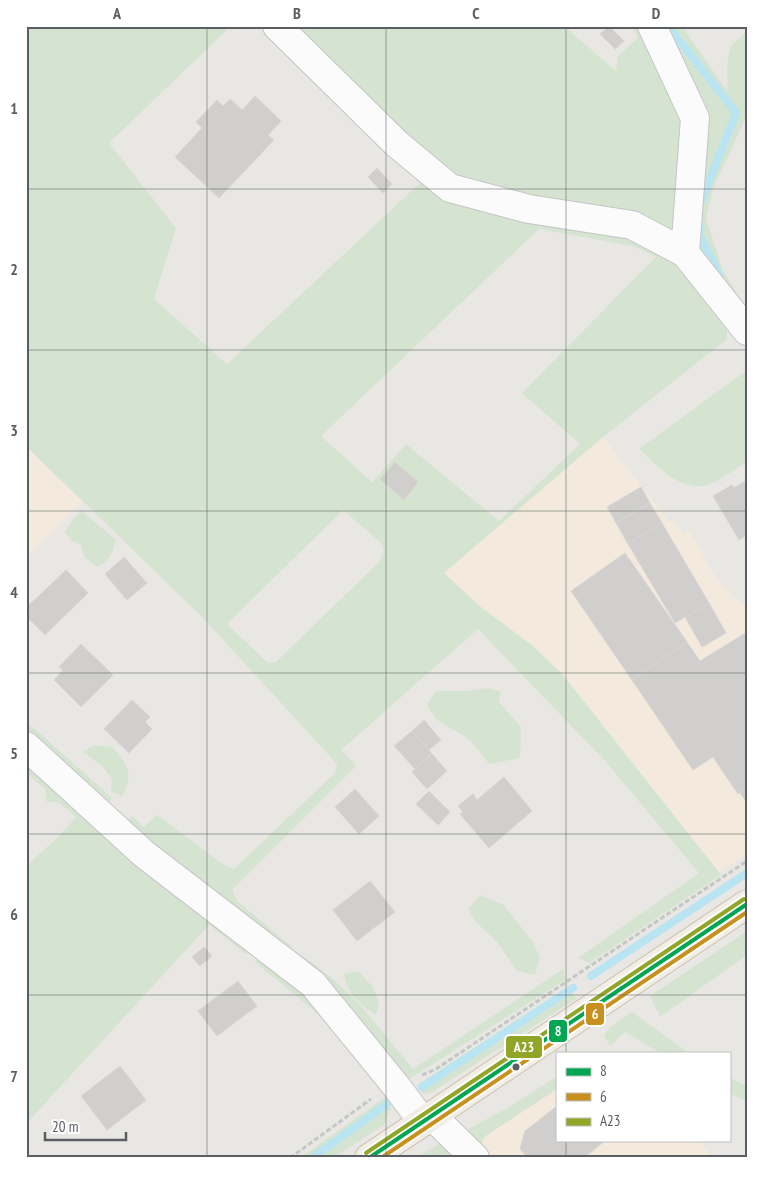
<svg xmlns="http://www.w3.org/2000/svg" width="773" height="1184" font-family="'PT Sans Narrow',sans-serif">
	<style>
		.commercial { fill: #f3eadd }
		.green { fill: #d5e4d0; fill-rule: evenodd }
		.lines { fill: none; stroke-linecap: round; stroke-linejoin: round }
		.stream { stroke: #b9e4f2; stroke-width: 8 }
		.building { fill: #d1cfcd; stroke: #d8d6d3 }
		.minor-casing { stroke: #c5c5c5; stroke-width: 30 }
		.major-casing { stroke: #cfc3b4; stroke-width: 30 }
		.path { stroke: #c3c8c5; stroke-width: 3; stroke-dasharray: 5 2.5; stroke-linecap: butt }
		.minor { stroke: #fcfbfb; stroke-width: 28 }
		.major { stroke: #f2eee7; stroke-width: 28 }
		.bus-1-casing { stroke: #fff; stroke-width: 8 }
		.bus-2-casing { stroke: #fff; stroke-width: 8 }
		.bus-3-casing { stroke: #fff; stroke-width: 8 }
		.bus-1 { stroke: #00a651; stroke-width: 4 }
		.bus-2 { stroke: #c8901d; stroke-width: 4 }
		.bus-3 { stroke: #91a527; stroke-width: 4 }
		.grid { fill: none; stroke: #5a5e61; stroke-width: 1; stroke-opacity: 0.55 }
		.bus-dot { fill: #5a5e61; stroke: #fff; stroke-width: 2 }
		.line-badge { stroke: #fff; stroke-width: 2 }
		.badge-label { font-size: 14px; text-anchor: middle; font-weight: bold; fill: #fff }
		.neatline { fill: none; stroke: #5a5e61; stroke-width: 2 }
		.grid-label { font-size: 16px; text-anchor: middle; font-weight: bold; fill: #5a5e61 }
	</style>
	<rect width="100%" height="100%" fill="#e9e7e4"/>
	<path class="commercial" d="M 603,437 L 668,521 L 674,521 L 684,534 L 689,531 L 718,581 L 743,605 L 747,603 L 747,854 L 719,872 L 563,675 L 533,646 L 481,607 L 443,573 Z
		M 26,447 L 82,502 L 26,559 Z
		M 557,1089 L 557,1140 L 697,1140 L 714,1158 L 488,1158 L 480,1149 L 484,1137 Z"/>
	<path class="green" d="M 26,26 L 231,26 L 109,143 L 176,228 L 154,299 L 227,364 L 424,179 L 634,237 L 672,259 L 727,326 L 727,339 L 603,437 L 444,573 L 481,607 L 533,646 L 563,675 L 721,875 L 589,963 L 578,958 L 699,873 L 606,762 L 478,629 L 341,750 L 356,766 L 232,890 L 238,902 L 292,947 L 284,948 L 125,824 L 132,816 L 144,827 L 157,815 L 223,864 L 234,869 L 335,773 L 337,764 L 203,618 L 26,446 ZM 539,229 L 633,246 L 656,257 L 522,393 L 580,444 L 499,521 L 406,444 L 372,482 L 321,436 ZM 343,510 L 382,544 L 384,552 L 379,562 L 275,663 L 267,662 L 227,624 Z
		M 289,26 L 564,26 L 616,71 L 618,56 L 638,38 L 632,26 L 646,26 L 681,99 L 683,234 L 531,205 L 436,168 Z
		M 660,26 L 682,26 L 727,91 C 729,76 724,57 733,44 C 738,39 743,36 747,30 L 747,115 L 713,189 L 706,219 L 723,271 L 737,293 L 729,300 L 706,266 L 696,241 L 702,163 Z
		M 747,370 L 747,462 C 736,468 725,477 713,483 C 684,496 658,467 639,449 Z
		M 82,511 L 116,540 C 112,553 110,561 97,567 L 84,557 L 81,545 L 72,541 L 65,532 L 73,519 Z
		M 487,688 L 501,692 L 499,702 L 521,727 L 520,758 L 489,764 C 482,755 474,743 465,737 C 447,724 436,726 427,703 L 437,691 L 466,691 Z
		M 26,721 L 112,798 L 105,806 L 26,734 Z
		M 93,745 L 112,747 C 127,763 135,775 122,796 L 111,792 L 112,779 L 102,766 L 83,752 Z
		M 26,761 L 253,945 L 246,954 L 209,925 L 26,1124 L 26,866 L 58,837 L 76,817 L 58,802 L 47,802 L 46,799 L 46,790 L 26,773 Z
		M 480,895 L 504,905 L 532,941 L 540,957 L 535,975 L 517,971 L 497,942 L 476,922 L 468,909 Z
		M 747,931 L 747,955 L 660,1017 L 650,996 Z
		M 302,955 L 333,979 L 362,1007 L 413,1069 L 563,969 L 565,980 L 411,1078 L 406,1078 L 304,966 Z
		M 267,957 L 324,1008 L 319,1015 L 254,961 Z
		M 358,971 L 373,987 L 379,1003 L 376,1015 C 361,1006 346,992 344,974 Z
		M 569,986 L 576,999 L 429,1094 L 423,1093 L 417,1085 Z
		M 632,1012 L 689,1053 L 660,1053 L 625,1032 L 610,1046 L 604,1035 L 610,1027 Z
		M 557,1076 L 557,1089 L 484,1137 L 480,1149 L 459,1134 L 511,1106 Z
		M 729,1077 L 747,1086 L 747,1102 L 729,1093 Z
		M 387,1096 L 390,1109 L 384,1125 L 333,1158 L 300,1158 Z
		M 440,1143 L 456,1158 L 416,1158 Z"/>
	<g class="lines">
		<path class="stream" d="M 668,26 L 736,113 L 701,202
			M 700,226 L 699,234 L 720,277
			M 591,976 L 747,873
			M 422,1087 L 573,988
			M 312,1158 L 387,1104"/>
	</g>
	<path class="building" d="M 609,26 L 624,41 L 615,49 L 600,34 Z
		M 255,96 L 281,121 L 268,135 L 274,140 L 219,198 L 175,157 L 202,128 L 196,122 L 217,100 L 223,106 L 230,99 L 242,110 Z
		M 377,168 L 392,184 L 383,193 L 368,177 Z
		M 395,462 L 418,482 L 404,500 L 380,479 Z
		M 747,480 L 747,535 L 739,540 L 713,496 L 732,485 L 734,488 Z
		M 641,487 L 650,503 L 616,523 L 607,507 Z
		M 650,503 L 662,523 L 628,544 L 616,523 Z
		M 662,523 L 709,603 L 675,623 L 628,544 Z
		M 625,553 L 687,642 L 632,680 L 571,591 Z
		M 124,557 L 147,583 L 127,600 L 105,574 Z
		M 66,570 L 88,593 L 45,635 L 26,616 L 26,608 Z
		M 709,603 L 726,633 L 702,647 L 685,617 Z
		M 747,632 L 747,788 L 738,794 L 713,757 L 693,770 L 632,680 L 687,642 L 700,661 Z
		M 81,644 L 113,675 L 81,707 L 54,680 L 63,670 L 59,667 Z
		M 132,700 L 150,717 L 145,722 L 152,729 L 129,753 L 104,729 Z
		M 424,720 L 441,740 L 429,750 L 412,731 Z
		M 412,731 L 432,754 L 415,769 L 394,746 Z
		M 432,754 L 447,771 L 427,789 L 412,772 Z
		M 504,777 L 532,811 L 489,848 L 460,814 L 463,812 L 458,806 L 473,794 L 477,800 Z
		M 747,788 L 747,801 L 746,801 L 740,793 Z
		M 355,789 L 379,816 L 359,834 L 335,807 Z
		M 429,791 L 450,812 L 438,825 L 416,804 Z
		M 370,881 L 395,912 L 357,941 L 333,910 Z
		M 204,947 L 212,956 L 200,966 L 192,957 Z
		M 238,981 L 257,1006 L 217,1036 L 198,1011 Z
		M 120,1066 L 146,1100 L 107,1130 L 81,1096 Z
		M 557,1106 L 557,1140 L 606,1140 L 584,1158 L 528,1158 L 520,1149 L 525,1131 Z"/>
	<g class="lines">
		<g class="minor-casing">
			<path id="minor" d="M 277,26 L 397,144 L 450,188 L 529,209 L 632,225 L 685,253
				M 652,26 L 695,118 L 685,253 L 747,331
				M 26,746 L 144,854 L 313,984 L 396,1086 L 423,1122
				M 432,1116 L 475,1158"/>
		</g>
		<g class="major-casing">
			<path id="major" d="M 369,1158 L 747,904"/>
		</g>
		<path class="path" d="M 422,1075 L 436,1069 L 747,861
			M 290,1158 L 371,1099"/>
		<use href="#minor" class="minor"/>
		<use href="#major" class="major"/>
		<g class="bus-1-casing">
			<path id="bus-1" d="M 369,1158 L 747,904"/>
		</g>
		<g class="bus-2-casing">
			<path id="bus-2" d="M 381,1158 L 747,912"/>
		</g>
		<g class="bus-3-casing">
			<path id="bus-3" d="M 366,1153 L 744,899"/>
		</g>
		<use href="#bus-1" class="bus-1"/>
		<use href="#bus-2" class="bus-2"/>
		<use href="#bus-3" class="bus-3"/>
	</g>
	<path class="grid" d="M 207,26 L 207,1158M 386,26 L 386,1158M 566,26 L 566,1053M 26,189 L 747,189M 26,350 L 747,350M 26,511 L 747,511M 26,673 L 747,673M 26,834 L 747,834M 26,995 L 747,995M 566,1140 L 566,1158"/>
	<circle class="bus-dot" cx="516" cy="1067" r="4.5"/>
	<g class="line-badge">
		<rect x="585" y="1002" width="20" height="24" rx="5" fill="#c8901d"/>
		<rect x="548" y="1019" width="20" height="24" rx="5" fill="#00a651"/>
		<rect x="505" y="1035" width="38" height="24" rx="5" fill="#91a527"/>
	</g>
	<g class="badge-label">
		<text x="595" y="1019">6</text>
		<text x="558" y="1036">8</text>
		<text x="524" y="1052">A23</text>
	</g>
	<rect width="773" height="1184" fill="none" stroke="#ffffff" stroke-width="55"/>
	<rect x="556" y="1052" width="175" height="90" fill="#ffffff" stroke="#bdbfc0"/>
	<rect x="566" y="1068" width="25" height="8" fill="#00a651" stroke="#bdbfc0"/>
	<text x="600" y="1076" font-size="15" fill="#5a5e61">8</text>
	<rect x="566" y="1093" width="25" height="8" fill="#c8901d" stroke="#bdbfc0"/>
	<text x="600" y="1102" font-size="15" fill="#5a5e61">6</text>
	<rect x="566" y="1118" width="25" height="8" fill="#91a527" stroke="#bdbfc0"/>
	<text x="600" y="1126" font-size="15" fill="#5a5e61">A23</text>
	<path d="M45 1132v8h81v-8" fill="none" stroke="#5a5e61" stroke-width="2.5"/>
	<text x="52" y="1132" font-size="15" fill="#5a5e61" stroke="#ffffff" stroke-width="4" paint-order="stroke">20 m</text>
	<rect x="28" y="28" width="718" height="1128" class="neatline"/>
	<g class="grid-label">
		<text x="117" y="19">A</text>
		<text x="297" y="19">B</text>
		<text x="476" y="19">C</text>
		<text x="656" y="19">D</text>
		<text x="14" y="114">1</text>
		<text x="14" y="275">2</text>
		<text x="14" y="436">3</text>
		<text x="14" y="598">4</text>
		<text x="14" y="759">5</text>
		<text x="14" y="920">6</text>
		<text x="14" y="1082">7</text>
	</g>
</svg>
